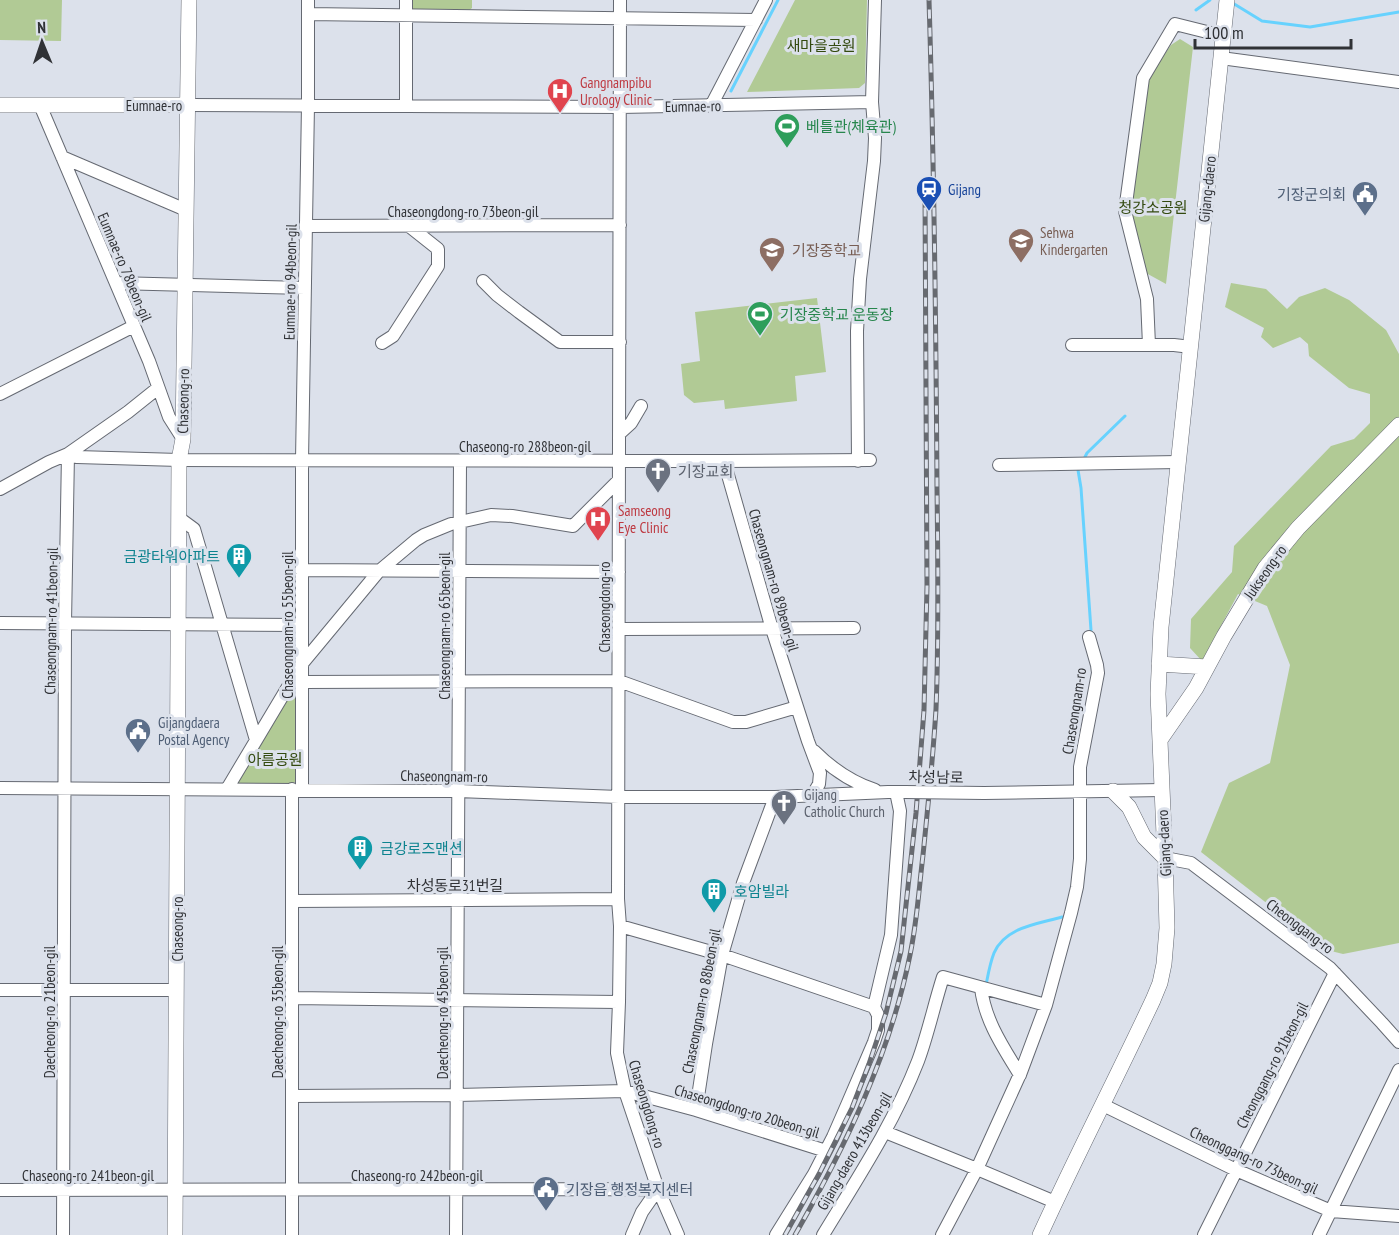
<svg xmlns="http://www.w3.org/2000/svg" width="1399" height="1235" font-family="'PT Sans Narrow','Noto Sans KR',sans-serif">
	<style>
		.green { fill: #b1ca95 }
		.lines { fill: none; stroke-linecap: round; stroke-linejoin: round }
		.stream { stroke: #67d2fe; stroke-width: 3 }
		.minor-casing { stroke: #656972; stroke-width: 14 }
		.major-casing { stroke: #656972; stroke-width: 16 }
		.minor { stroke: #fff; stroke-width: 12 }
		.major { stroke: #fff; stroke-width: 15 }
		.rail-casing { stroke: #676a70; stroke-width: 5 }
		.rail { stroke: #dce1eb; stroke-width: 3; stroke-dasharray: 9; stroke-linecap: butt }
		.minor-bridge-casing { stroke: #656972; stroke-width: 14; stroke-linecap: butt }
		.minor-bridge { stroke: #fff; stroke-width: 12 }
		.labels { text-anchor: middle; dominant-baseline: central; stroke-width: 6; stroke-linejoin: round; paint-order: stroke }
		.park-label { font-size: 15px; fill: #334a0f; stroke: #dce1eb }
		.health-label { font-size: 15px; fill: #be3a42; stroke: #dce1eb; text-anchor: start }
		.street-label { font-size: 15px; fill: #303236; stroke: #dce1eb }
		.leisure-label { font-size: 15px; fill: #27864d; stroke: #dce1eb; text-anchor: start }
		.transit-label { font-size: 15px; fill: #164399; stroke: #dce1eb; text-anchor: start }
		.service-label { font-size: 15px; fill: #4e5e75; stroke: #dce1eb; text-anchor: start }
		.education-label { font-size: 15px; fill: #785e54; stroke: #dce1eb; text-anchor: start }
		.worship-label { font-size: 15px; fill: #5b616d; stroke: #dce1eb; text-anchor: start }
		.culture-label { font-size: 15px; fill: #0d838f; stroke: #dce1eb; text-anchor: start }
	</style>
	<rect width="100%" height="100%" fill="#dce1eb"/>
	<path class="green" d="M 0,0 L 62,0 L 61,41 L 0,40 Z
		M 410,0 L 472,0 L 472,8 L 466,13 L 417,13 L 410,6 Z
		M 795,0 L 867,0 L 865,83 L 859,88 L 747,92 Z
		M 1180,39 L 1193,47 L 1166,284 L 1146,273 L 1131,211 L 1147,80 L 1171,45 Z
		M 1231,283 L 1266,289 L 1287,309 L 1299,297 L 1325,288 L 1349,300 L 1386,330 L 1399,354 L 1399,943 L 1343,954 L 1327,950 L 1201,852 L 1229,783 L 1270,763 L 1290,665 L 1267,606 L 1238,594 L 1202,661 L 1190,648 L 1191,619 L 1232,572 L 1234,546 L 1331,446 L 1354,439 L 1370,423 L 1370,394 L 1349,388 L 1309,356 L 1308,344 L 1300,337 L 1273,348 L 1261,337 L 1264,328 L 1225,307 Z
		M 817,298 L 826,372 L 795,376 L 797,401 L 725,409 L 724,400 L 694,403 L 684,395 L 681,364 L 700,361 L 695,312 Z
		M 298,683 L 297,779 L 294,783 L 238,783 L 236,782 L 296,684 Z"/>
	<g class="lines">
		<path class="stream" d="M 1231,2 L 1262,21 L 1310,27 L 1399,12
			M 1196,10 L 1210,0
			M 731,91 L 778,0
			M 1084,459 L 1087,453 L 1125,416
			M 1079,468 L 1078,470 L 1081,488 L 1091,630
			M 986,985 C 988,975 990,963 994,953 C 1005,927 1038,924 1062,917"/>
		<g class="minor-casing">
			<path id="minor" d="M 406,0 L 406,106
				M 620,0 L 618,899 L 620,926 L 619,1002 L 617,1053 L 625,1091 L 658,1189 L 678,1235
				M 308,14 L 756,20
				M 1221,58 L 1399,82
				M 40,105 L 149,361 L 169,417 L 183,439
				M 188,105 L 620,107 L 872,102
				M 711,106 L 766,0
				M 62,157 L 186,210
				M 306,226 L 620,225
				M 483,281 L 497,295 L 519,312 L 560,342 L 620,342
				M 116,283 L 305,288
				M 382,343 L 393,336 L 438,266 L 438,249 L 409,226
				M 1072,345 L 1174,345 L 1191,347
				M 1149,345 L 1147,299 L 1125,211 L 1143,78 L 1175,24 L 1223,36
				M 0,394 L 134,326
				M 620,433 L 631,423 L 641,406
				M 724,461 L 772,629 L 808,741 L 820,773 L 819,784 L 812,796
				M 858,461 L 857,331 L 860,279 L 874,161 L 875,138 L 872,102 L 875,0
				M 999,465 L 1178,462
				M 0,489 L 49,462 L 68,454 L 128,412 L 158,388
				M 179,518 L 194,529 L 256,740
				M 301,570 L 619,572
				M 0,623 L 301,625
				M 619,629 L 854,628
				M 302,682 L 619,681 L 733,722 L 746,722 L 797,707
				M 814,751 C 832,769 851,782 875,790
				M 0,788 L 458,791 L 619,797 L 775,797 L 888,792 L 905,792
				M 227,789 L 301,665 L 379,571 L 416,540 L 424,535 L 451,524 L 491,515 L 512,516 L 573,526 L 619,480
				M 302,789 L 302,460 L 308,105 L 308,0
				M 984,793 L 1162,790
				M 1165,858 L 1191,863 L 1330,968 L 1382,1023 L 1399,1042
				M 292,901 L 618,899
				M 620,926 L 722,955 L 874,1007
				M 981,988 C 985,1021 1003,1047 1020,1075
				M 0,990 L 177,990
				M 292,998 L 619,1002
				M 874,1007 L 891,935 L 900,811 L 896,792
				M 292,1096 L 457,1095 L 625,1091 L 696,1110 L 826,1151
				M 1103,1105 L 1236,1170 L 1331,1211 L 1399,1216
				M 696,1110 L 706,1044 L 722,955 L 743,883 L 775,797
				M 885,1132 L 977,1169 L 1055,1202
				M 0,1190 L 658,1189
				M 63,1235 L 65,623 L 68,454 L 77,457 L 179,460 L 724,461 L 870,460
				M 292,1235 L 292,789
				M 456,1235 L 460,461
				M 632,1235 L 642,1212 L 658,1189
				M 776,1235 L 814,1174 L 833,1137 L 847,1105 L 874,1042 L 878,1030 L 878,1015 L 874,1007
				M 823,1235 C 857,1179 894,1123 918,1061 C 928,1034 934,1005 943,977 L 1046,1005
				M 942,1235 L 977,1169 L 1021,1072 L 1046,1005 L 1071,913 L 1077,887 L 1080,859 L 1080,767 L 1098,673 L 1097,665 L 1089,637
				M 1204,1235 L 1335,973
				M 1319,1235 L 1399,1070"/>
		</g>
		<g class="major-casing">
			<path id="major" d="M 0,105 L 188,105
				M 1159,664 L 1207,667
				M 1160,740 L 1196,688 L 1224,636 L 1265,568 L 1298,528 L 1399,425
				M 1113,791 L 1129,807 L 1144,837 L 1165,858
				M 175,1235 L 179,460 L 183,439 L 189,0
				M 1040,1235 C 1076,1156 1116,1079 1153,1000 L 1160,983 L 1164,964 L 1167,928 L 1165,858 L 1158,694 L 1161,627 L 1227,0"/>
		</g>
		<use href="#minor" class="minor"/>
		<use href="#major" class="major"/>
		<g class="rail-casing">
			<path id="rail" d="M 785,1235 L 819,1174 L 852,1108 L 869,1064 L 886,1013 L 901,951 L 916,813 L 924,710 L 927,586 L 925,193
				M 795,1235 C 845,1147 890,1055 910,955 C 917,922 919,888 923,855 C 928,806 933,758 936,709 C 939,636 938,562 937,488 C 936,325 934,163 929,0"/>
		</g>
		<use href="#rail" class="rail"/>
		<g class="minor-bridge-casing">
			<path id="minor-bridge" d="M 905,792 L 984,793"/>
		</g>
		<use href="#minor-bridge" class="minor-bridge"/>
	</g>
	<defs>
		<g id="hospital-pin" transform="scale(1.35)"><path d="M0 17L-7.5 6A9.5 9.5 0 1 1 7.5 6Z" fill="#e0444e" stroke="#dce1eb"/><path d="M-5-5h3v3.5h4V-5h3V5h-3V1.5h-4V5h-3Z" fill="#fff"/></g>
		<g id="stadium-pin" transform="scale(1.35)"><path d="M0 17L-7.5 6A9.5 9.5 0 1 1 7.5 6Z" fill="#2e9e5b" stroke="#dce1eb"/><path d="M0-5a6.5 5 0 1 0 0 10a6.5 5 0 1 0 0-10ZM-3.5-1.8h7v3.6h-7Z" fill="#fff"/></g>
		<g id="station-pin" transform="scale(1.35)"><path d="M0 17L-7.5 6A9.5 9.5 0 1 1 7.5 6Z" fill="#1a4fb4" stroke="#dce1eb"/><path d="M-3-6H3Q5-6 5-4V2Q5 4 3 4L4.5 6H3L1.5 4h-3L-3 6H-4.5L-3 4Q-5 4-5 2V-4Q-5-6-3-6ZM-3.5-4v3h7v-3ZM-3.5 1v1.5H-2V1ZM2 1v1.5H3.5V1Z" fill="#fff"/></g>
		<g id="civic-pin" transform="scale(1.35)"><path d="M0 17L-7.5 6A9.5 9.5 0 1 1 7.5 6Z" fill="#5c6f8a" stroke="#dce1eb"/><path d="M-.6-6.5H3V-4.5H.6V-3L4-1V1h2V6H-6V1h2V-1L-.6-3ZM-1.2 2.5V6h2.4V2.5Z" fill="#fff"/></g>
		<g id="school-pin" transform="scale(1.35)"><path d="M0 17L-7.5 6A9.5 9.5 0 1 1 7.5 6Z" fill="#8d6e63" stroke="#dce1eb"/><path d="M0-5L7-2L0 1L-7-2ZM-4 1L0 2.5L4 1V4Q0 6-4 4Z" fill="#fff"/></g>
		<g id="church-pin" transform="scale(1.35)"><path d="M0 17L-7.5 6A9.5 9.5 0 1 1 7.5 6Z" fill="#6b7280" stroke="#dce1eb"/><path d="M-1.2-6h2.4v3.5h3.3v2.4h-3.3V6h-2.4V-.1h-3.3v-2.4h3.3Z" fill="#fff"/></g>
		<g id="building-pin" transform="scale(1.35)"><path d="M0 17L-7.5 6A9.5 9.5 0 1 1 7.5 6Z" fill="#0f9aa8" stroke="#dce1eb"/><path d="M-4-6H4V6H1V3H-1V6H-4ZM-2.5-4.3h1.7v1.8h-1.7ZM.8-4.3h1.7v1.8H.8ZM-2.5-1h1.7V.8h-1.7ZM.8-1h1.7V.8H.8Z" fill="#fff"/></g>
	</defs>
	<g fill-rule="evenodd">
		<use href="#hospital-pin" x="560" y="91"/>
		<use href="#stadium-pin" x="787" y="126"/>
		<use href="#station-pin" x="929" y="189"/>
		<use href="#civic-pin" x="1365" y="194"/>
		<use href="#school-pin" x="1021" y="241"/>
		<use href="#school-pin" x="772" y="250"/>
		<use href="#stadium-pin" x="760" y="314"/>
		<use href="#church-pin" x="658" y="471"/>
		<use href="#hospital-pin" x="598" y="519"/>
		<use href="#building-pin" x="239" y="556"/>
		<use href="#civic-pin" x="138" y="731"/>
		<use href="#church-pin" x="784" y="803"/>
		<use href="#building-pin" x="360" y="848"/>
		<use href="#building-pin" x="714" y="891"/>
		<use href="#civic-pin" x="546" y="1189"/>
	</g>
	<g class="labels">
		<g class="park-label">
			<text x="821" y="45">새마을공원</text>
			<text x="1153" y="207">청강소공원</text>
			<text x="275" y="759">아름공원</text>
		</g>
		<g class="health-label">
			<text x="580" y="82">Gangnampibu<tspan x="580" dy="17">Urology Clinic</tspan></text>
			<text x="618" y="510">Samseong<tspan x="618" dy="17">Eye Clinic</tspan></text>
		</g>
		<g class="street-label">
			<text x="154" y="105">Eumnae-ro</text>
			<text transform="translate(693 106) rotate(-1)">Eumnae-ro</text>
			<text transform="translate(1207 189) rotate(-84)">Gijang-daero</text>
			<text x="463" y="211">Chaseongdong-ro 73beon-gil</text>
			<text transform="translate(125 267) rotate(67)">Eumnae-ro 78beon-gil</text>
			<text transform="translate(290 282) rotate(-89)">Eumnae-ro 94beon-gil</text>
			<text transform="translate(183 401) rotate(-89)">Chaseong-ro</text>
			<text x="525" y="446">Chaseong-ro 288beon-gil</text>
			<text transform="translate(1265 572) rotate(-55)">Jukseong-ro</text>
			<text transform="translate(774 580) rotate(74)">Chaseongnam-ro 89beon-gil</text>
			<text transform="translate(604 607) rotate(-90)">Chaseongdong-ro</text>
			<text transform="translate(51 621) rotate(-89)">Chaseongnam-ro 41beon-gil</text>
			<text transform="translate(287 625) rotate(-90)">Chaseongnam-ro 55beon-gil</text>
			<text transform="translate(444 626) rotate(-90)">Chaseongnam-ro 65beon-gil</text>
			<text transform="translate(1074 711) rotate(-81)">Chaseongnam-ro</text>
			<text transform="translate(444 776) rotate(1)">Chaseongnam-ro</text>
			<text transform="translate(936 777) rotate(1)">차성남로</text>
			<text transform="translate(1164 843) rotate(-93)">Gijang-daero</text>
			<text x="455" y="885">차성동로31번길</text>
			<text transform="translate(1300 926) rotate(37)">Cheonggang-ro</text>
			<text transform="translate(177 929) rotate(-90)">Chaseong-ro</text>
			<text transform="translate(701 1001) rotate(-79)">Chaseongnam-ro 88beon-gil</text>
			<text transform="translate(49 1012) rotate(-90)">Daecheong-ro 21beon-gil</text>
			<text transform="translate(277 1012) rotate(-90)">Daecheong-ro 35beon-gil</text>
			<text transform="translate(442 1013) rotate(-90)">Daecheong-ro 45beon-gil</text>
			<text transform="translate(1272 1065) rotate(-63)">Cheonggang-ro 91beon-gil</text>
			<text transform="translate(647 1104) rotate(73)">Chaseongdong-ro</text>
			<text transform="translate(747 1111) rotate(17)">Chaseongdong-ro 20beon-gil</text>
			<text transform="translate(854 1151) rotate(-60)">Gijang-daero 413beon-gil</text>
			<text transform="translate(1254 1160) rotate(25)">Cheonggang-ro 73beon-gil</text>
			<text x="88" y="1175">Chaseong-ro 241beon-gil</text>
			<text x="417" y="1175">Chaseong-ro 242beon-gil</text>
		</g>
		<g class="leisure-label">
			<text x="806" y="126">베틀관(체육관)</text>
			<text x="780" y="314">기장중학교 운동장</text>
		</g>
		<g class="transit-label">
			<text x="948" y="189">Gijang</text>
		</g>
		<g class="service-label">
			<text x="1346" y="194" text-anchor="end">기장군의회</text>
			<text x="158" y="722">Gijangdaera<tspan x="158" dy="17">Postal Agency</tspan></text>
			<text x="566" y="1189">기장읍 행정복지센터</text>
		</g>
		<g class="education-label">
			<text x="1040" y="232">Sehwa<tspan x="1040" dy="17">Kindergarten</tspan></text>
			<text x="792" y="250">기장중학교</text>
		</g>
		<g class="worship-label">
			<text x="678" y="471">기장교회</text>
			<text x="804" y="794">Gijang<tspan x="804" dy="17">Catholic Church</tspan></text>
		</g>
		<g class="culture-label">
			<text x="220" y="556" text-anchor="end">금광타워아파트</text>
			<text x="380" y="848">금강로즈맨션</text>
			<text x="734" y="891">호암빌라</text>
		</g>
	</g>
	<g transform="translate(42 42) rotate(358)" stroke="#dce1eb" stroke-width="4.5" paint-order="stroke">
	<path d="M0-4.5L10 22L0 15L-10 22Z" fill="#303236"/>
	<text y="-9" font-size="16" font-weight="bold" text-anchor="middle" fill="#303236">N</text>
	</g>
	<path d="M1195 39v9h156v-9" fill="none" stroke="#303236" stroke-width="3"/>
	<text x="1204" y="39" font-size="18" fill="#303236" stroke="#dce1eb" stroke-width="4.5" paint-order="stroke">100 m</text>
</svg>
